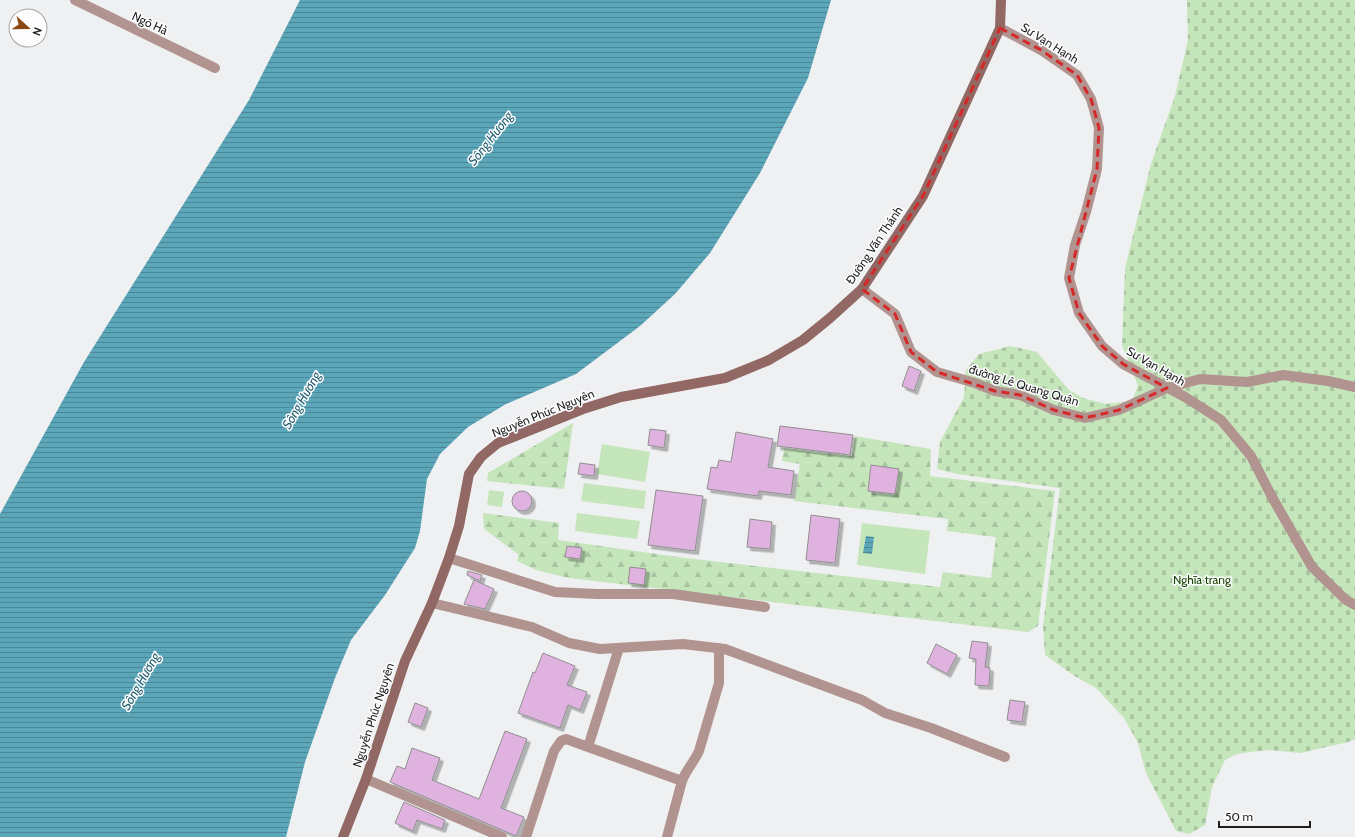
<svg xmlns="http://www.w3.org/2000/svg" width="1355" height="837" font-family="Cabin,sans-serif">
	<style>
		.grass { fill: #c5e5bb }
		.forest { fill: url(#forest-firs) }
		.cemetery { fill: url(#cemetery-stones) }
		.water { fill: url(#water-rules) }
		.building { fill: #dfb2df; stroke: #908f90; filter: url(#shadow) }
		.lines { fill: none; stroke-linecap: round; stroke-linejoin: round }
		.street { stroke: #b19490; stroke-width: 10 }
		.secondary { stroke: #916863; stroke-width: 10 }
		.marked { fill: none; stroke: #d62828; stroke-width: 3; stroke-dasharray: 8 5; stroke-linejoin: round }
		.labels { text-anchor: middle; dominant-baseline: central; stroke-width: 3; stroke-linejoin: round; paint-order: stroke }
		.street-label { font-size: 12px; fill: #1e1e1f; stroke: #fdfdff }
		.park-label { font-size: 12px; fill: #174701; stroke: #fdfdff }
		.water-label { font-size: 13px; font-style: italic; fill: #1f5c6b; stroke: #fdfdff }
	</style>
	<defs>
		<pattern id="forest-firs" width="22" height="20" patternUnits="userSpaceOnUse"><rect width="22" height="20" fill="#c5e5bb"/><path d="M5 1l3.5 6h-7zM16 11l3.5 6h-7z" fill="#a9c4a0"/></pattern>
		<pattern id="cemetery-stones" width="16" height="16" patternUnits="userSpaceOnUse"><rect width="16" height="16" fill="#c5e5bb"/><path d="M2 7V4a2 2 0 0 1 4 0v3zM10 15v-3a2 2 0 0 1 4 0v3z" fill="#a9c4a0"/></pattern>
		<pattern id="water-rules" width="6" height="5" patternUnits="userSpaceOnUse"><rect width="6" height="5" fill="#5ca6ba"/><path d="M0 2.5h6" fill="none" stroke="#4b8797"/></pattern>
		<filter id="shadow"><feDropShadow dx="3.5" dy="3.5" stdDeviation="0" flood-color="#0004"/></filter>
	</defs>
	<rect width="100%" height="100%" fill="#eff0f1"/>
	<path class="grass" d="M 602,444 L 650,452 L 645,482 L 597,474 Z
		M 584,483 L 646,491 L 644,509 L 581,501 Z
		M 489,490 L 504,492 L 502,507 L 487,505 Z
		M 577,513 L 640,521 L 637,539 L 575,531 Z
		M 862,523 L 930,531 L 925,574 L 857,565 Z"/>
	<path class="forest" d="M 573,423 L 564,489 L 487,481 L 488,473 Z
		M 855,436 L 931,449 L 930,476 L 1055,491 L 1038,626 L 1028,632 L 569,578 L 536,570 L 517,561 L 519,555 L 484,529 L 483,513 L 559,523 L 558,540 L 685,558 L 940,587 L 943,572 L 991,578 L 996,537 L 947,531 L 948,519 L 794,501 L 800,464 L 782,461 L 784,448 L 852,456 Z"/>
	<path class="cemetery" d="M 1187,0 L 1355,0 L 1355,739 L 1348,742 L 1300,753 L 1270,750 L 1249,752 L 1237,754 L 1225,760 L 1212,787 L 1205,825 L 1189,834 L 1176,831 L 1146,773 L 1138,743 L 1124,718 L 1096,688 L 1073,675 L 1045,655 L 1043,626 L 1060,488 L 957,474 L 937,469 L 940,442 L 964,397 L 966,370 L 979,354 L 1010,346 L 1037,352 L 1069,390 L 1083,398 L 1106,404 L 1132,401 L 1138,386 L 1122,345 L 1125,268 L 1151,164 L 1175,96 L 1188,40 Z"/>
	<path class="water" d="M 300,0 L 831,0 L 808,78 L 760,173 L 710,253 L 675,294 L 640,326 L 576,374 L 506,404 L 468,427 L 440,454 L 427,479 L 420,531 L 415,548 L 385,595 L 351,640 L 335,678 L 305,762 L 286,837 L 0,837 L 0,514 L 84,362 L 249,100 Z
		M 866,536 L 874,537 L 872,554 L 863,553 Z"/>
	<path class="building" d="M 909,366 L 921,371 L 914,391 L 902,386 Z
		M 780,426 L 853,435 L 850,455 L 777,446 Z
		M 650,429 L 666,431 L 664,448 L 648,445 Z
		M 736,432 L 773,439 L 768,467 L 794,471 L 791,495 L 759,491 L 758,496 L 707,489 L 711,467 L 717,468 L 719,460 L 731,462 Z
		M 580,463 L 595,465 L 594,476 L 578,474 Z
		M 871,465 L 899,469 L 895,494 L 868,491 Z
		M 656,490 L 703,496 L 695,551 L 648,545 Z
		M512 501a10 10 0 1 1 20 0a10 10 0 1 1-20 0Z
		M 811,515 L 840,519 L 835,563 L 806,560 Z
		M 750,519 L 772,522 L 770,549 L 747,547 Z
		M 567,546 L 582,548 L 580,559 L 565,557 Z
		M 630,567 L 646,569 L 644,585 L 628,583 Z
		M 468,571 L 482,575 L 480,581 L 467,575 Z
		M 474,580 L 494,589 L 485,609 L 464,604 Z
		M 972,641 L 988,643 L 985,667 L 990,668 L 989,686 L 975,685 L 976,659 L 969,658 Z
		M 936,644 L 957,655 L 947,674 L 927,663 Z
		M 543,653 L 575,666 L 567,685 L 587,692 L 580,710 L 568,705 L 560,728 L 518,713 L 533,672 L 535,673 Z
		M 1010,700 L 1025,702 L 1022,722 L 1007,720 Z
		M 415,703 L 428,708 L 421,727 L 408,722 Z
		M 505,731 L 527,739 L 501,808 L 524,817 L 516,836 L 390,782 L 397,766 L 405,769 L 412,748 L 440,758 L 432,780 L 479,799 Z
		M 404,802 L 445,820 L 442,829 L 417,820 L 413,831 L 395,823 Z"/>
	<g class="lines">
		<path class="street" d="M 75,0 L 215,68
			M 1000,28 L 1041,50 L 1077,75 L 1091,99 L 1099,128 L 1097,169 L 1086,212 L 1075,245 L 1069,278 L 1079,313 L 1102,346 L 1123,364 L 1185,397 L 1221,420 L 1251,456 L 1272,497 L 1312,567 L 1346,600 L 1355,605
			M 862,289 L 895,314 L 911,352 L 937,372 L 975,383 L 995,391 L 1020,395 L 1054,410 L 1085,418 L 1119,410 L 1167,388 L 1200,379 L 1247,382 L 1283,375 L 1328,381 L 1355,387
			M 449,558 L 555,592 L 597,594 L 673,594 L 765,607
			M 432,603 L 532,627 L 569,643 L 600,649 L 683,644 L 725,649 L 862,700 L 885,713 L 931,728 L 1005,757
			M 588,747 L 619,648
			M 366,779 L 502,837
			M 526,837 L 554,751 L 561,741 L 566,739 L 682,781
			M 667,837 L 682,781 C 686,770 694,762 699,751 L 719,683 L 719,648"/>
		<path class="secondary" d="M 343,837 L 366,779 L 405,661 L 432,603 L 449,558 L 459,526 L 469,474 L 481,457 L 498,443 L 583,409 L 621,397 L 725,378 L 769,360 L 803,340 L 830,318 L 862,289 L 923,196 L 1000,28 L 1001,0"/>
	</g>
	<path class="marked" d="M 1000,28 L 1041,50 L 1077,75 L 1091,99 L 1099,128 L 1097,169 L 1069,278 L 1079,313 L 1102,346 L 1123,364 L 1167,388 L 1119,410 L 1085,418 L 1054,410 L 1020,395 L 995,391 L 937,372 L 911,352 L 895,314 L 862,289 L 923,196 Z"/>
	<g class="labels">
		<g class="street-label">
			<text transform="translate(150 23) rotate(25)">Ngô Hà</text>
			<text transform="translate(1050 43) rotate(32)">Sư Vạn Hạnh</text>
			<text transform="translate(874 245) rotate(-56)">Đường Văn Thánh</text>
			<text transform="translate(1156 366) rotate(30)">Sư Vạn Hạnh</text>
			<text transform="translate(1024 385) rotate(17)">đường Lê Quang Quận</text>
			<text transform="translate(543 413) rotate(-22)">Nguyễn Phúc Nguyên</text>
			<text transform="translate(373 715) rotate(-72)">Nguyễn Phúc Nguyên</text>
		</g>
		<g class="park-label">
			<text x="1202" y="579">Nghĩa trang</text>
		</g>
		<g class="water-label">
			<text transform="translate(490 138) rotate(-52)">Sông Hương</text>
			<text transform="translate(301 400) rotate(-60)">Sông Hương</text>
			<text transform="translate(140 681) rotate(-60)">Sông Hương</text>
		</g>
	</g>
	<g transform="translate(28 28) rotate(111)"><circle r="19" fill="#fdfdff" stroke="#a4a4a5"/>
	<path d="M0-3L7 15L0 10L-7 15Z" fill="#894812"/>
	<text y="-6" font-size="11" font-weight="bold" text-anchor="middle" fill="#1e1e1f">N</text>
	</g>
	<path d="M1219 821v6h91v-6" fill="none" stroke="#1e1e1f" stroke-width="2"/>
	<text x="1225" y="821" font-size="12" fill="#1e1e1f" stroke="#fdfdff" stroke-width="3" paint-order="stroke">50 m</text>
</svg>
